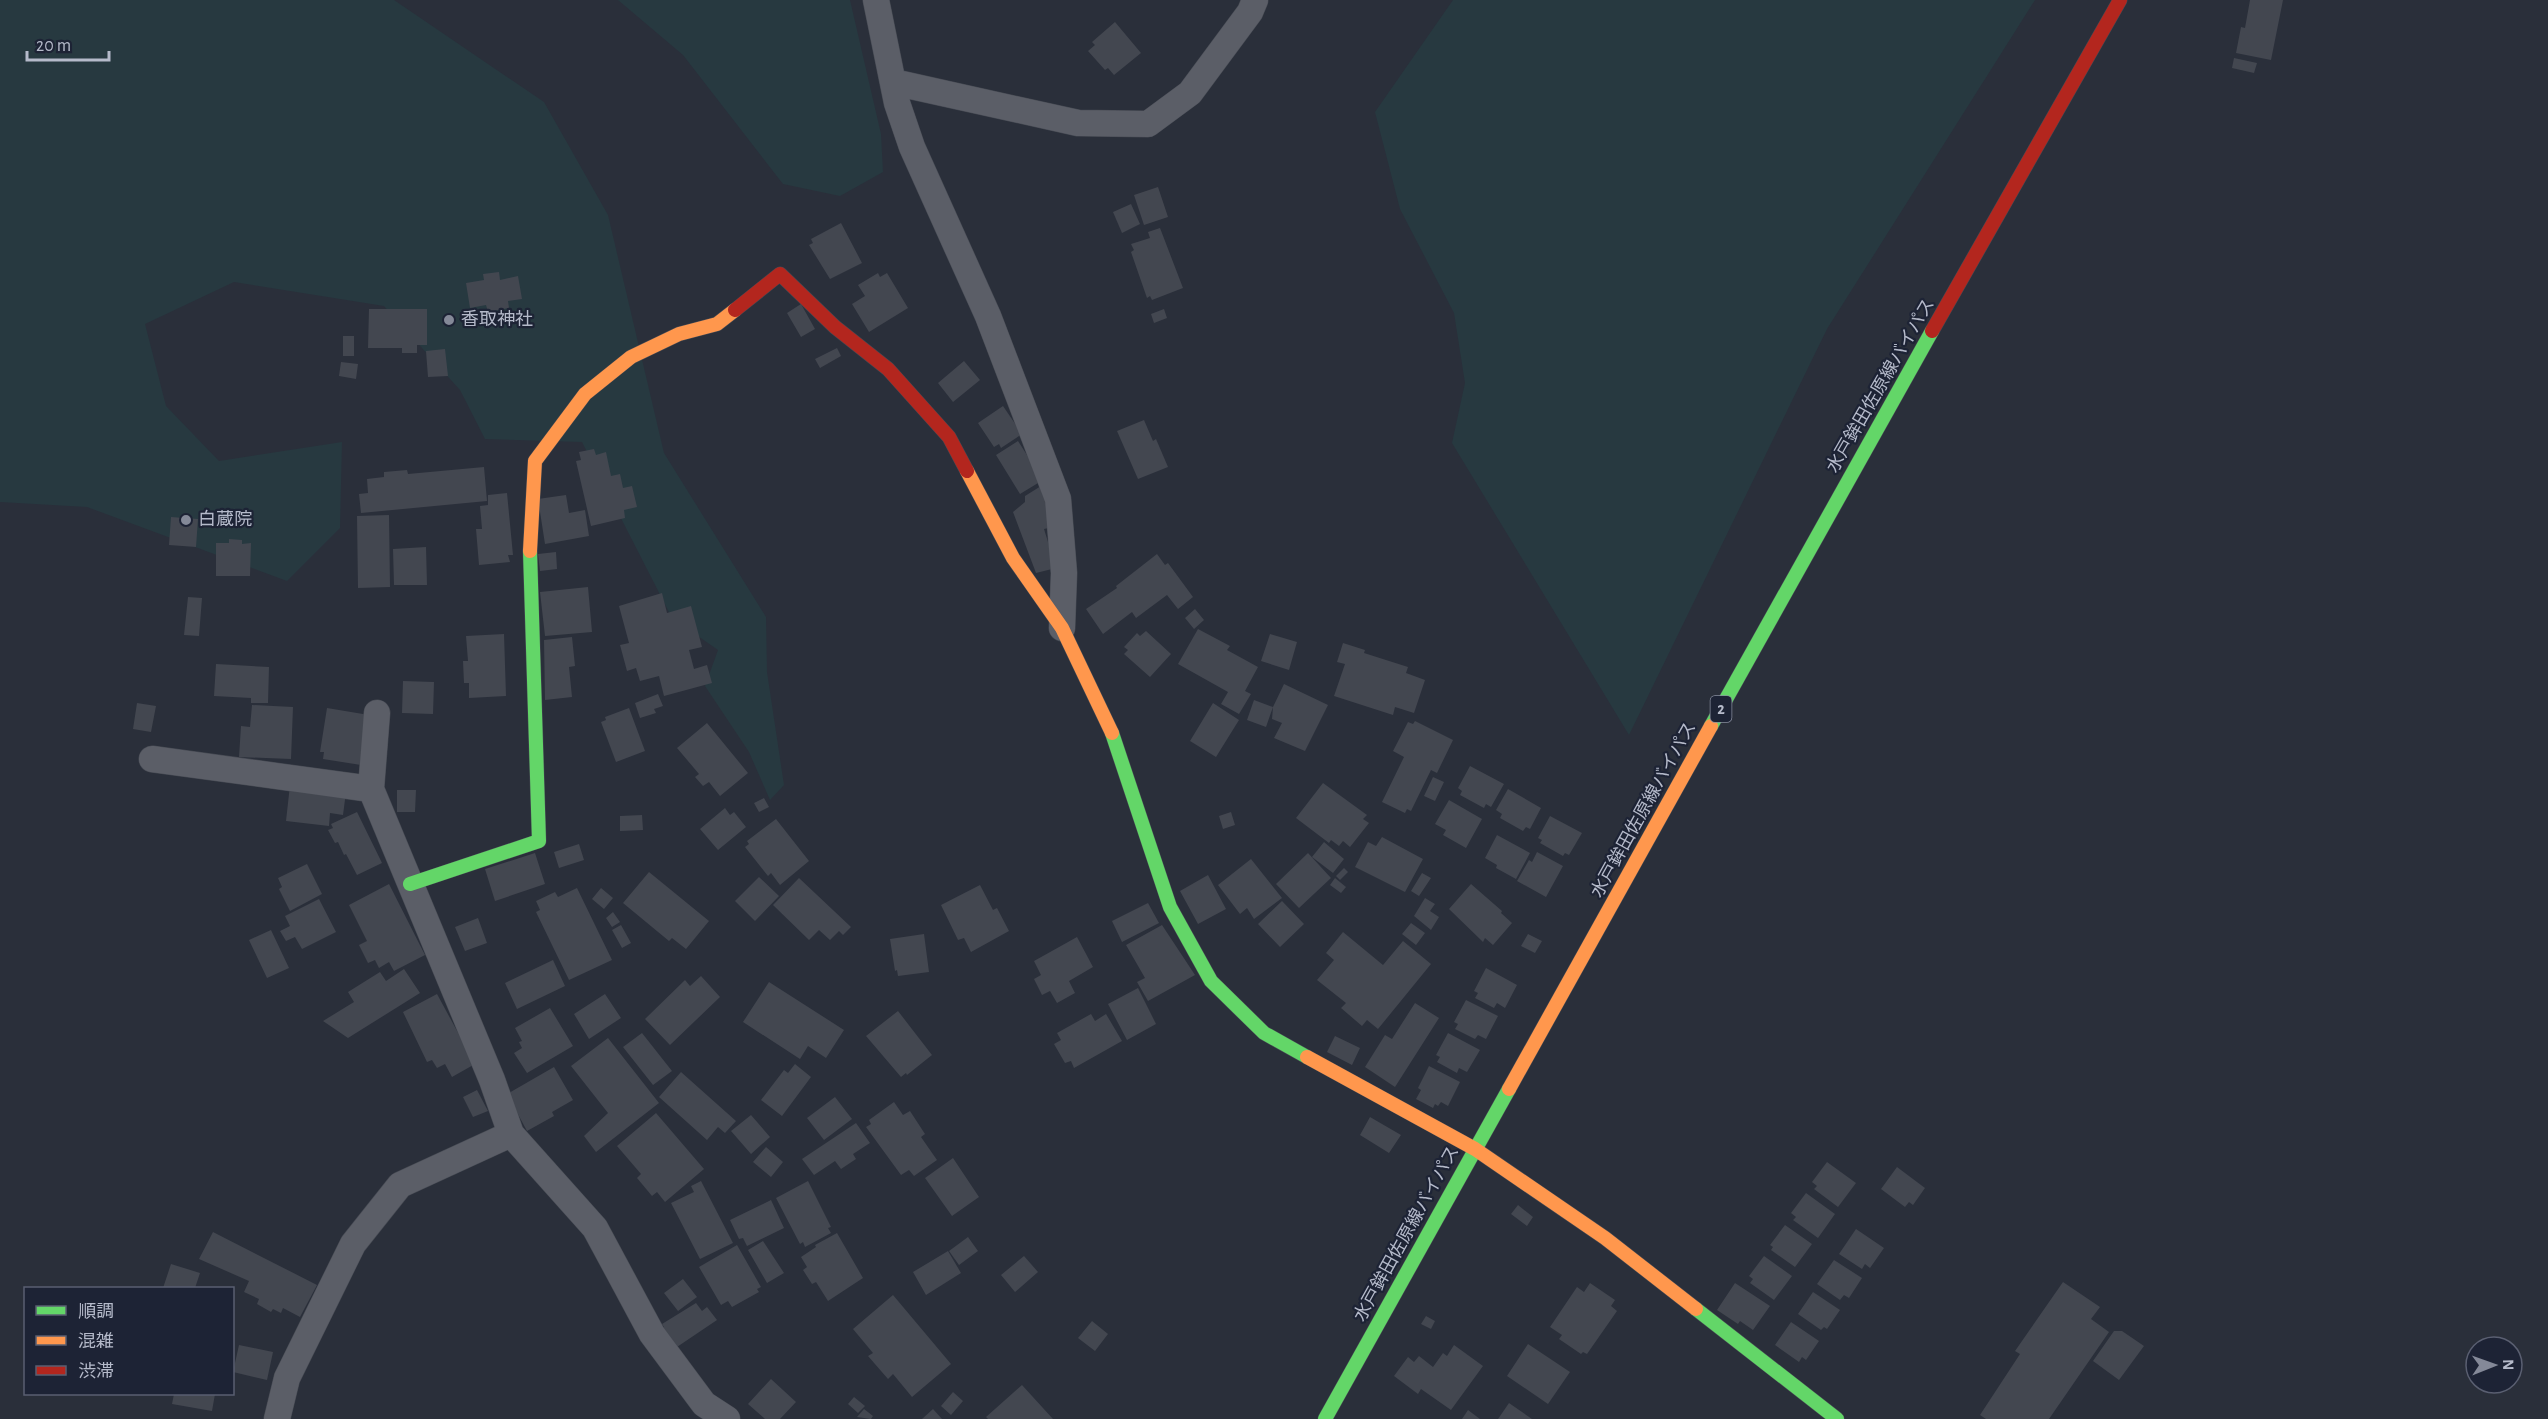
<svg xmlns="http://www.w3.org/2000/svg" width="2548" height="1419" font-family="'Alegreya Sans','Noto Sans JP',sans-serif">
	<style>
		.green { fill: #273940 }
		.building { fill: #434750 }
		.lines { fill: none; stroke-linecap: round; stroke-linejoin: round }
		.street-casing { stroke: #464a53; stroke-width: 27 }
		.fast-casing { stroke: #464a53; stroke-width: 15 }
		.slow-casing { stroke: #464a53; stroke-width: 15 }
		.jam-casing { stroke: #464a53; stroke-width: 15 }
		.street { stroke: #5b5e67; stroke-width: 26 }
		.fast { stroke: #63d668; stroke-width: 14 }
		.slow { stroke: #ff974d; stroke-width: 14 }
		.jam { stroke: #b3261e; stroke-width: 14 }
		.poi-dot { fill: #848998; stroke: #1d2335; stroke-width: 2 }
		.labels { text-anchor: middle; dominant-baseline: central; stroke-width: 4.5; stroke-linejoin: round; paint-order: stroke }
		.shield { fill: #1d2335; stroke: #878d9d; stroke-width: 1.5 }
		.shield-label { font-size: 16px; font-weight: bold; fill: #b5baca }
		.poi-label { font-size: 18px; fill: #b5baca; stroke: #1d2335; text-anchor: start }
		.street-label { font-size: 18px; fill: #b5baca; stroke: #1d2335 }
	</style>
	<rect width="100%" height="100%" fill="#2a2f3a"/>
	<path class="green" d="M 0,0 L 394,0 L 544,102 L 608,215 L 664,453 L 766,617 L 767,672 L 784,785 L 770,800 L 749,752 L 705,686 L 718,650 L 672,618 L 582,442 L 485,439 L 460,390 L 384,306 L 234,282 L 145,324 L 166,406 L 219,461 L 342,442 L 340,528 L 287,581 L 87,507 L 0,502 Z
		M 618,0 L 850,0 L 881,134 L 883,172 L 840,196 L 783,184 L 683,55 Z
		M 1453,0 L 2035,0 L 1827,329 L 1629,735 L 1452,443 L 1465,383 L 1454,313 L 1400,209 L 1375,112 Z"/>
	<path class="building" d="M 2250,0 L 2283,0 L 2271,60 L 2236,53 L 2241,27 L 2245,28 Z
		M 1115,22 L 1141,53 L 1114,75 L 1108,68 L 1105,70 L 1088,51 L 1095,45 L 1092,42 Z
		M 2234,58 L 2257,63 L 2254,73 L 2232,68 Z
		M 1158,187 L 1168,217 L 1144,225 L 1134,195 Z
		M 1131,204 L 1140,224 L 1122,233 L 1113,212 Z
		M 841,223 L 862,263 L 830,279 L 809,245 L 813,243 L 811,239 Z
		M 1160,228 L 1183,288 L 1152,300 L 1150,296 L 1147,298 L 1131,252 L 1134,250 L 1131,244 L 1150,238 L 1148,232 Z
		M 499,272 L 500,280 L 518,276 L 522,299 L 508,301 L 509,308 L 488,312 L 486,305 L 470,308 L 466,283 L 484,280 L 483,274 Z
		M 878,273 L 880,277 L 887,273 L 908,308 L 869,332 L 852,304 L 865,296 L 858,285 Z
		M 801,304 L 815,329 L 801,337 L 787,313 Z
		M 369,309 L 427,309 L 427,345 L 417,345 L 417,353 L 402,353 L 402,348 L 368,348 Z
		M 1164,309 L 1167,318 L 1154,323 L 1151,314 Z
		M 343,336 L 354,336 L 354,356 L 343,356 Z
		M 837,348 L 841,356 L 820,368 L 815,359 Z
		M 445,349 L 448,376 L 428,377 L 426,351 Z
		M 964,361 L 980,380 L 953,402 L 938,383 Z
		M 341,362 L 358,364 L 356,379 L 339,376 Z
		M 1003,406 L 1022,434 L 1001,448 L 999,444 L 994,447 L 978,423 Z
		M 1144,420 L 1153,441 L 1156,439 L 1168,467 L 1138,479 L 1117,431 Z
		M 1018,441 L 1043,480 L 1020,494 L 996,455 Z
		M 594,449 L 596,455 L 606,452 L 611,476 L 620,474 L 623,488 L 632,486 L 637,507 L 624,510 L 625,518 L 591,526 L 576,461 L 581,460 L 579,452 Z
		M 484,467 L 487,501 L 361,513 L 359,494 L 368,493 L 367,479 L 384,477 L 384,472 L 407,470 L 408,474 Z
		M 1041,486 L 1053,527 L 1044,529 L 1056,568 L 1036,573 L 1013,512 L 1025,502 L 1025,496 Z
		M 507,493 L 513,555 L 508,555 L 510,562 L 479,565 L 476,529 L 482,529 L 480,506 L 488,505 L 488,495 Z
		M 566,495 L 569,513 L 585,510 L 589,536 L 545,544 L 538,499 Z
		M 389,515 L 390,587 L 358,588 L 357,516 Z
		M 171,517 L 198,519 L 196,547 L 169,545 Z
		M 229,539 L 242,540 L 242,544 L 251,543 L 250,576 L 216,576 L 216,543 L 229,543 Z
		M 426,547 L 427,585 L 394,585 L 393,549 Z
		M 556,552 L 557,569 L 540,571 L 538,554 Z
		M 1157,554 L 1165,565 L 1168,563 L 1193,597 L 1178,609 L 1167,595 L 1136,618 L 1132,612 L 1103,634 L 1086,609 L 1117,588 L 1116,586 Z
		M 588,587 L 592,632 L 545,636 L 540,592 Z
		M 662,593 L 667,613 L 691,606 L 702,647 L 689,650 L 694,669 L 707,665 L 712,683 L 664,696 L 659,676 L 640,681 L 636,668 L 627,671 L 620,645 L 629,643 L 619,606 Z
		M 188,597 L 202,598 L 199,636 L 184,635 Z
		M 1195,609 L 1204,620 L 1194,629 L 1185,618 Z
		M 1198,629 L 1230,646 L 1227,650 L 1258,667 L 1245,691 L 1251,694 L 1239,714 L 1221,704 L 1228,692 L 1178,664 Z
		M 1146,631 L 1171,654 L 1150,677 L 1124,654 L 1128,650 L 1124,647 L 1137,633 L 1140,636 Z
		M 504,634 L 506,696 L 469,698 L 469,683 L 464,683 L 463,661 L 468,661 L 466,636 Z
		M 1270,634 L 1297,642 L 1289,670 L 1261,661 Z
		M 572,637 L 575,666 L 569,667 L 572,697 L 545,700 L 544,640 Z
		M 1343,643 L 1365,650 L 1364,653 L 1408,667 L 1406,673 L 1425,680 L 1414,713 L 1395,707 L 1393,715 L 1334,696 L 1345,664 L 1337,662 Z
		M 216,664 L 269,667 L 268,703 L 251,703 L 251,698 L 214,696 Z
		M 403,681 L 434,682 L 433,714 L 402,713 Z
		M 1284,684 L 1328,705 L 1305,751 L 1274,738 L 1282,723 L 1272,719 L 1273,707 L 1266,727 L 1247,720 L 1254,700 L 1273,707 Z
		M 658,694 L 663,706 L 654,709 L 656,713 L 640,718 L 635,703 Z
		M 137,703 L 156,706 L 151,732 L 133,729 Z
		M 1213,703 L 1239,720 L 1216,757 L 1190,741 Z
		M 252,705 L 293,707 L 291,759 L 239,757 L 241,726 L 250,727 Z
		M 327,708 L 369,715 L 361,765 L 323,759 L 324,752 L 320,752 Z
		M 629,708 L 645,751 L 616,762 L 601,722 L 606,720 L 605,717 Z
		M 1415,721 L 1453,740 L 1437,773 L 1431,770 L 1411,811 L 1407,809 L 1405,813 L 1382,802 L 1404,757 L 1393,751 L 1408,722 L 1413,724 Z
		M 707,723 L 748,773 L 720,796 L 709,782 L 703,786 L 695,777 L 699,774 L 677,748 Z
		M 1470,766 L 1504,784 L 1491,807 L 1486,804 L 1484,808 L 1460,795 L 1462,791 L 1458,788 Z
		M 1433,777 L 1444,782 L 1435,801 L 1424,796 Z
		M 1323,783 L 1367,815 L 1363,819 L 1369,823 L 1350,847 L 1343,841 L 1339,846 L 1331,840 L 1329,843 L 1296,818 Z
		M 290,785 L 346,792 L 343,815 L 330,813 L 329,826 L 286,821 Z
		M 1508,789 L 1541,808 L 1530,829 L 1526,827 L 1523,831 L 1500,818 L 1502,814 L 1496,810 Z
		M 397,790 L 416,790 L 415,812 L 397,812 Z
		M 764,798 L 769,807 L 759,812 L 754,803 Z
		M 1449,800 L 1482,819 L 1466,848 L 1443,835 L 1446,830 L 1435,824 Z
		M 725,808 L 730,815 L 734,812 L 746,827 L 718,850 L 700,829 Z
		M 357,812 L 382,863 L 357,875 L 346,854 L 344,855 L 338,842 L 335,843 L 328,830 L 333,828 L 331,824 Z
		M 1231,812 L 1235,825 L 1223,829 L 1219,816 Z
		M 642,815 L 643,830 L 620,831 L 620,816 Z
		M 1550,816 L 1582,833 L 1569,855 L 1565,853 L 1563,856 L 1540,843 L 1542,840 L 1538,838 Z
		M 776,819 L 809,861 L 780,885 L 771,873 L 768,876 L 745,847 L 749,844 L 747,841 Z
		M 1497,835 L 1530,853 L 1516,879 L 1496,868 L 1497,865 L 1485,858 Z
		M 1382,837 L 1423,859 L 1405,892 L 1355,867 L 1368,842 L 1376,846 Z
		M 1324,842 L 1344,859 L 1333,873 L 1312,857 Z
		M 579,844 L 584,860 L 559,868 L 554,852 Z
		M 1537,852 L 1563,866 L 1546,897 L 1517,881 L 1529,860 L 1532,862 Z
		M 535,853 L 545,884 L 495,901 L 485,869 Z
		M 1308,853 L 1331,878 L 1299,908 L 1276,884 Z
		M 1251,859 L 1282,898 L 1254,919 L 1247,908 L 1240,914 L 1218,885 Z
		M 307,864 L 322,894 L 290,911 L 279,889 L 282,887 L 278,878 Z
		M 1344,868 L 1348,872 L 1340,880 L 1336,876 Z
		M 649,872 L 709,921 L 686,949 L 672,938 L 669,941 L 623,903 Z
		M 1422,873 L 1431,878 L 1419,896 L 1411,891 Z
		M 1208,875 L 1226,909 L 1198,924 L 1180,891 Z
		M 759,877 L 779,896 L 755,921 L 735,901 Z
		M 799,878 L 851,927 L 843,935 L 839,931 L 830,940 L 819,930 L 809,940 L 773,905 Z
		M 1335,878 L 1346,887 L 1341,893 L 1330,885 Z
		M 389,884 L 425,955 L 394,971 L 389,962 L 379,968 L 375,960 L 368,963 L 359,945 L 367,941 L 349,905 Z
		M 1471,884 L 1502,911 L 1501,913 L 1512,923 L 1493,945 L 1485,938 L 1483,942 L 1449,909 Z
		M 980,885 L 993,910 L 997,908 L 1009,931 L 971,952 L 964,938 L 958,940 L 941,905 Z
		M 577,888 L 612,960 L 569,980 L 536,912 L 540,910 L 536,901 L 555,892 L 558,897 Z
		M 601,888 L 613,898 L 604,909 L 592,899 Z
		M 1425,898 L 1435,904 L 1430,911 L 1439,917 L 1431,930 L 1414,916 Z
		M 319,899 L 336,932 L 302,949 L 295,937 L 286,941 L 280,931 L 290,926 L 285,916 Z
		M 1282,901 L 1304,924 L 1280,947 L 1258,924 Z
		M 1148,903 L 1159,923 L 1122,942 L 1112,921 Z
		M 613,912 L 620,922 L 612,927 L 606,918 Z
		M 478,918 L 487,943 L 465,951 L 455,927 Z
		M 1411,923 L 1425,933 L 1416,945 L 1402,934 Z
		M 621,925 L 631,943 L 622,948 L 612,930 Z
		M 1162,925 L 1195,975 L 1148,1001 L 1137,982 L 1145,978 L 1126,945 Z
		M 271,930 L 289,968 L 267,978 L 249,940 Z
		M 1343,932 L 1383,965 L 1403,941 L 1431,964 L 1378,1029 L 1367,1020 L 1362,1026 L 1341,1008 L 1346,1003 L 1317,980 L 1334,960 L 1326,953 Z
		M 924,934 L 929,972 L 898,976 L 897,970 L 895,971 L 890,939 Z
		M 1528,934 L 1542,941 L 1535,953 L 1521,946 Z
		M 1077,937 L 1093,967 L 1069,981 L 1075,993 L 1057,1003 L 1050,991 L 1042,995 L 1034,979 L 1041,975 L 1034,961 Z
		M 553,960 L 565,986 L 517,1009 L 505,983 Z
		M 1486,968 L 1517,985 L 1505,1008 L 1497,1003 L 1494,1008 L 1475,998 L 1478,993 L 1474,991 Z
		M 404,969 L 420,993 L 348,1038 L 323,1021 L 354,1002 L 348,992 L 380,972 L 386,981 Z
		M 701,976 L 720,997 L 670,1045 L 645,1019 L 685,980 L 690,986 Z
		M 769,982 L 844,1030 L 826,1058 L 808,1046 L 800,1059 L 743,1022 Z
		M 1138,988 L 1156,1024 L 1127,1040 L 1108,1004 Z
		M 437,994 L 475,1064 L 452,1077 L 445,1064 L 437,1068 L 432,1060 L 427,1062 L 403,1012 Z
		M 605,994 L 621,1018 L 589,1039 L 574,1014 Z
		M 1466,1000 L 1498,1016 L 1486,1039 L 1478,1035 L 1475,1039 L 1455,1029 L 1458,1024 L 1454,1022 Z
		M 1415,1003 L 1439,1018 L 1395,1087 L 1365,1067 L 1385,1035 L 1392,1039 Z
		M 550,1008 L 573,1046 L 527,1073 L 514,1053 L 522,1048 L 519,1042 L 522,1041 L 515,1028 Z
		M 898,1011 L 932,1055 L 907,1075 L 906,1073 L 901,1077 L 866,1036 Z
		M 1091,1014 L 1095,1021 L 1106,1014 L 1122,1041 L 1074,1068 L 1071,1061 L 1065,1063 L 1054,1044 L 1061,1040 L 1057,1033 Z
		M 642,1033 L 672,1071 L 653,1085 L 623,1047 Z
		M 1448,1033 L 1480,1050 L 1467,1072 L 1459,1068 L 1457,1073 L 1437,1062 L 1440,1057 L 1436,1055 Z
		M 1335,1036 L 1360,1048 L 1352,1065 L 1327,1052 Z
		M 608,1038 L 659,1103 L 596,1152 L 584,1136 L 608,1113 L 571,1066 Z
		M 795,1064 L 811,1077 L 782,1116 L 761,1100 L 784,1070 L 788,1073 Z
		M 1429,1066 L 1460,1082 L 1448,1106 L 1441,1102 L 1438,1106 L 1435,1104 L 1433,1108 L 1416,1099 L 1421,1090 L 1418,1088 Z
		M 554,1067 L 573,1100 L 552,1112 L 554,1116 L 527,1131 L 507,1094 Z
		M 681,1072 L 736,1121 L 725,1133 L 718,1127 L 707,1140 L 659,1097 Z
		M 477,1090 L 488,1111 L 473,1117 L 463,1097 Z
		M 835,1097 L 852,1119 L 824,1140 L 807,1118 Z
		M 894,1102 L 903,1115 L 910,1111 L 925,1134 L 921,1137 L 937,1160 L 914,1176 L 909,1170 L 901,1175 L 866,1127 L 871,1124 L 869,1120 Z
		M 656,1113 L 704,1169 L 665,1202 L 657,1192 L 652,1196 L 637,1178 L 641,1174 L 617,1146 Z
		M 751,1115 L 770,1137 L 751,1154 L 731,1131 Z
		M 1370,1117 L 1401,1135 L 1389,1153 L 1360,1135 Z
		M 856,1123 L 870,1143 L 853,1154 L 856,1159 L 841,1169 L 835,1161 L 814,1175 L 802,1159 Z
		M 766,1147 L 783,1162 L 771,1177 L 753,1162 Z
		M 953,1158 L 979,1197 L 952,1216 L 925,1178 Z
		M 1827,1162 L 1856,1183 L 1838,1207 L 1814,1189 L 1817,1186 L 1812,1182 Z
		M 1897,1167 L 1925,1188 L 1913,1205 L 1909,1202 L 1905,1207 L 1881,1189 Z
		M 701,1181 L 733,1243 L 700,1259 L 671,1203 L 694,1192 L 691,1186 Z
		M 808,1181 L 831,1227 L 828,1228 L 831,1233 L 805,1247 L 803,1242 L 800,1244 L 776,1198 Z
		M 1806,1193 L 1835,1214 L 1818,1238 L 1793,1220 L 1796,1217 L 1791,1213 Z
		M 771,1200 L 784,1228 L 747,1246 L 743,1238 L 739,1239 L 730,1220 Z
		M 1518,1205 L 1533,1217 L 1527,1226 L 1511,1214 Z
		M 1785,1225 L 1812,1244 L 1795,1267 L 1771,1250 L 1773,1247 L 1770,1245 Z
		M 1856,1229 L 1884,1248 L 1870,1268 L 1865,1264 L 1862,1269 L 1839,1254 Z
		M 213,1232 L 317,1285 L 300,1317 L 283,1308 L 281,1313 L 273,1309 L 271,1312 L 257,1304 L 259,1299 L 244,1292 L 249,1281 L 199,1259 Z
		M 837,1233 L 863,1278 L 828,1301 L 816,1282 L 812,1284 L 803,1270 L 807,1267 L 801,1257 L 816,1247 L 815,1245 Z
		M 968,1237 L 978,1251 L 959,1265 L 949,1251 Z
		M 763,1241 L 784,1273 L 767,1283 L 748,1250 Z
		M 737,1245 L 761,1287 L 757,1289 L 759,1292 L 732,1307 L 728,1301 L 721,1305 L 699,1267 Z
		M 948,1251 L 961,1273 L 926,1295 L 913,1272 Z
		M 1024,1256 L 1038,1272 L 1015,1292 L 1001,1275 Z
		M 1764,1256 L 1792,1276 L 1774,1300 L 1750,1283 L 1753,1279 L 1749,1276 Z
		M 1834,1260 L 1862,1278 L 1849,1298 L 1844,1295 L 1840,1300 L 1817,1284 Z
		M 171,1264 L 200,1273 L 195,1288 L 163,1288 Z
		M 683,1279 L 697,1297 L 678,1311 L 664,1293 Z
		M 2063,1282 L 2100,1307 L 2091,1319 L 2109,1332 L 2049,1419 L 1986,1419 L 1980,1415 L 2020,1354 L 2015,1351 Z
		M 1590,1283 L 1615,1300 L 1611,1306 L 1617,1311 L 1587,1354 L 1583,1352 L 1581,1354 L 1559,1339 L 1562,1335 L 1550,1327 L 1577,1287 L 1584,1292 Z
		M 1735,1283 L 1770,1306 L 1753,1330 L 1740,1321 L 1738,1324 L 1717,1310 Z
		M 1813,1292 L 1840,1310 L 1827,1329 L 1824,1327 L 1821,1330 L 1798,1314 Z
		M 893,1295 L 951,1364 L 912,1397 L 893,1374 L 888,1379 L 868,1356 L 873,1353 L 853,1329 Z
		M 696,1303 L 702,1311 L 707,1307 L 717,1320 L 674,1349 L 661,1330 L 664,1327 L 662,1324 Z
		M 1426,1316 L 1435,1321 L 1431,1329 L 1421,1324 Z
		M 1092,1321 L 1108,1334 L 1095,1351 L 1078,1338 Z
		M 1791,1322 L 1819,1341 L 1806,1360 L 1802,1357 L 1799,1362 L 1775,1345 Z
		M 2114,1331 L 2122,1331 L 2144,1346 L 2119,1380 L 2093,1361 Z
		M 1528,1344 L 1570,1372 L 1548,1404 L 1507,1376 Z
		M 239,1345 L 273,1352 L 267,1380 L 233,1372 Z
		M 1454,1345 L 1483,1366 L 1451,1410 L 1421,1389 L 1418,1394 L 1394,1376 L 1408,1357 L 1414,1362 L 1419,1356 L 1433,1367 L 1443,1353 L 1447,1356 Z
		M 771,1379 L 796,1402 L 780,1419 L 765,1419 L 748,1404 Z
		M 1022,1385 L 1053,1419 L 988,1419 L 986,1417 Z
		M 953,1392 L 963,1401 L 951,1415 L 941,1406 Z
		M 174,1394 L 215,1394 L 212,1411 L 172,1404 Z
		M 854,1397 L 865,1406 L 858,1413 L 848,1404 Z
		M 1509,1403 L 1532,1419 L 1498,1419 Z
		M 864,1409 L 873,1416 L 871,1419 L 857,1417 Z
		M 933,1409 L 942,1419 L 922,1419 Z
		M 1468,1410 L 1480,1419 L 1462,1419 Z"/>
	<g class="lines">
		<g class="street-casing">
			<path id="street" d="M 876,0 L 897,103 L 912,147 L 988,316 L 1058,499 L 1064,573 L 1062,628
				M 893,82 L 1078,123 L 1148,124 L 1190,93 L 1250,12 L 1255,0
				M 377,713 L 371,789 L 492,1080 L 511,1134 L 595,1228 L 652,1334 L 704,1404 L 727,1419
				M 152,759 L 371,789
				M 277,1419 L 287,1378 L 353,1244 L 400,1185 L 511,1134"/>
		</g>
		<g class="fast-casing">
			<path id="fast" d="M 1711,726 L 1932,331
				M 1112,733 L 1170,907 L 1211,981 L 1264,1033 L 1307,1057
				M 410,884 L 539,841 L 530,551
				M 1696,1309 L 1837,1419
				M 1325,1419 L 1509,1089"/>
		</g>
		<g class="slow-casing">
			<path id="slow" d="M 967,471 L 1013,558 L 1062,628 L 1112,733
				M 530,551 L 535,461 L 585,394 L 631,357 L 679,334 L 717,324 L 735,310
				M 1307,1057 L 1475,1149 L 1605,1238 L 1696,1309
				M 1509,1089 L 1711,726"/>
		</g>
		<g class="jam-casing">
			<path id="jam" d="M 735,310 L 780,274 L 835,327 L 888,369 L 949,437 L 967,471
				M 1932,331 L 2120,0"/>
		</g>
		<use href="#street" class="street"/>
		<use href="#fast" class="fast"/>
		<use href="#slow" class="slow"/>
		<use href="#jam" class="jam"/>
	</g>
	<g class="poi-dot">
		<circle cx="449" cy="320" r="6"/>
		<circle cx="186" cy="520" r="6"/>
	</g>
	<g class="labels">
		<rect class="shield" x="1710.5" y="696" width="21" height="26" rx="4.5"/>
		<g class="shield-label">
			<text x="1721" y="709">2</text>
		</g>
		<g class="poi-label">
			<text x="461" y="320">香取神社</text>
			<text x="198" y="520">白蔵院</text>
		</g>
		<g class="street-label">
			<text transform="translate(1881 386) rotate(-60)">水戸鉾田佐原線バイパス</text>
			<text transform="translate(1644 810) rotate(-61)">水戸鉾田佐原線バイパス</text>
			<text transform="translate(1407 1234) rotate(-61)">水戸鉾田佐原線バイパス</text>
		</g>
	</g>
	<rect x="24" y="1287" width="210" height="108" fill="#1d2335" stroke="#5a5f71" stroke-width="1.5"/>
	<rect x="36" y="1306" width="30" height="9" fill="#63d668" stroke="#5a5f71" stroke-width="1.5"/>
	<text x="78" y="1317" font-size="18" fill="#b5baca">順調</text>
	<rect x="36" y="1336" width="30" height="9" fill="#ff974d" stroke="#5a5f71" stroke-width="1.5"/>
	<text x="78" y="1347" font-size="18" fill="#b5baca">混雑</text>
	<rect x="36" y="1366" width="30" height="9" fill="#b3261e" stroke="#5a5f71" stroke-width="1.5"/>
	<text x="78" y="1377" font-size="18" fill="#b5baca">渋滞</text>
	<g transform="translate(2494 1365) rotate(89)"><circle r="28" fill="#1d2335" stroke="#5a5f71" stroke-width="1.5"/>
	<path d="M0-4.5L10 22L0 15L-10 22Z" fill="#848998"/>
	<text y="-9" font-size="16" font-weight="bold" text-anchor="middle" fill="#b5baca">N</text>
	</g>
	<path d="M27 51v9h82v-9" fill="none" stroke="#b5baca" stroke-width="3"/>
	<text x="36" y="51" font-size="18" fill="#b5baca" stroke="#1d2335" stroke-width="4.5" paint-order="stroke">20 m</text>
</svg>
